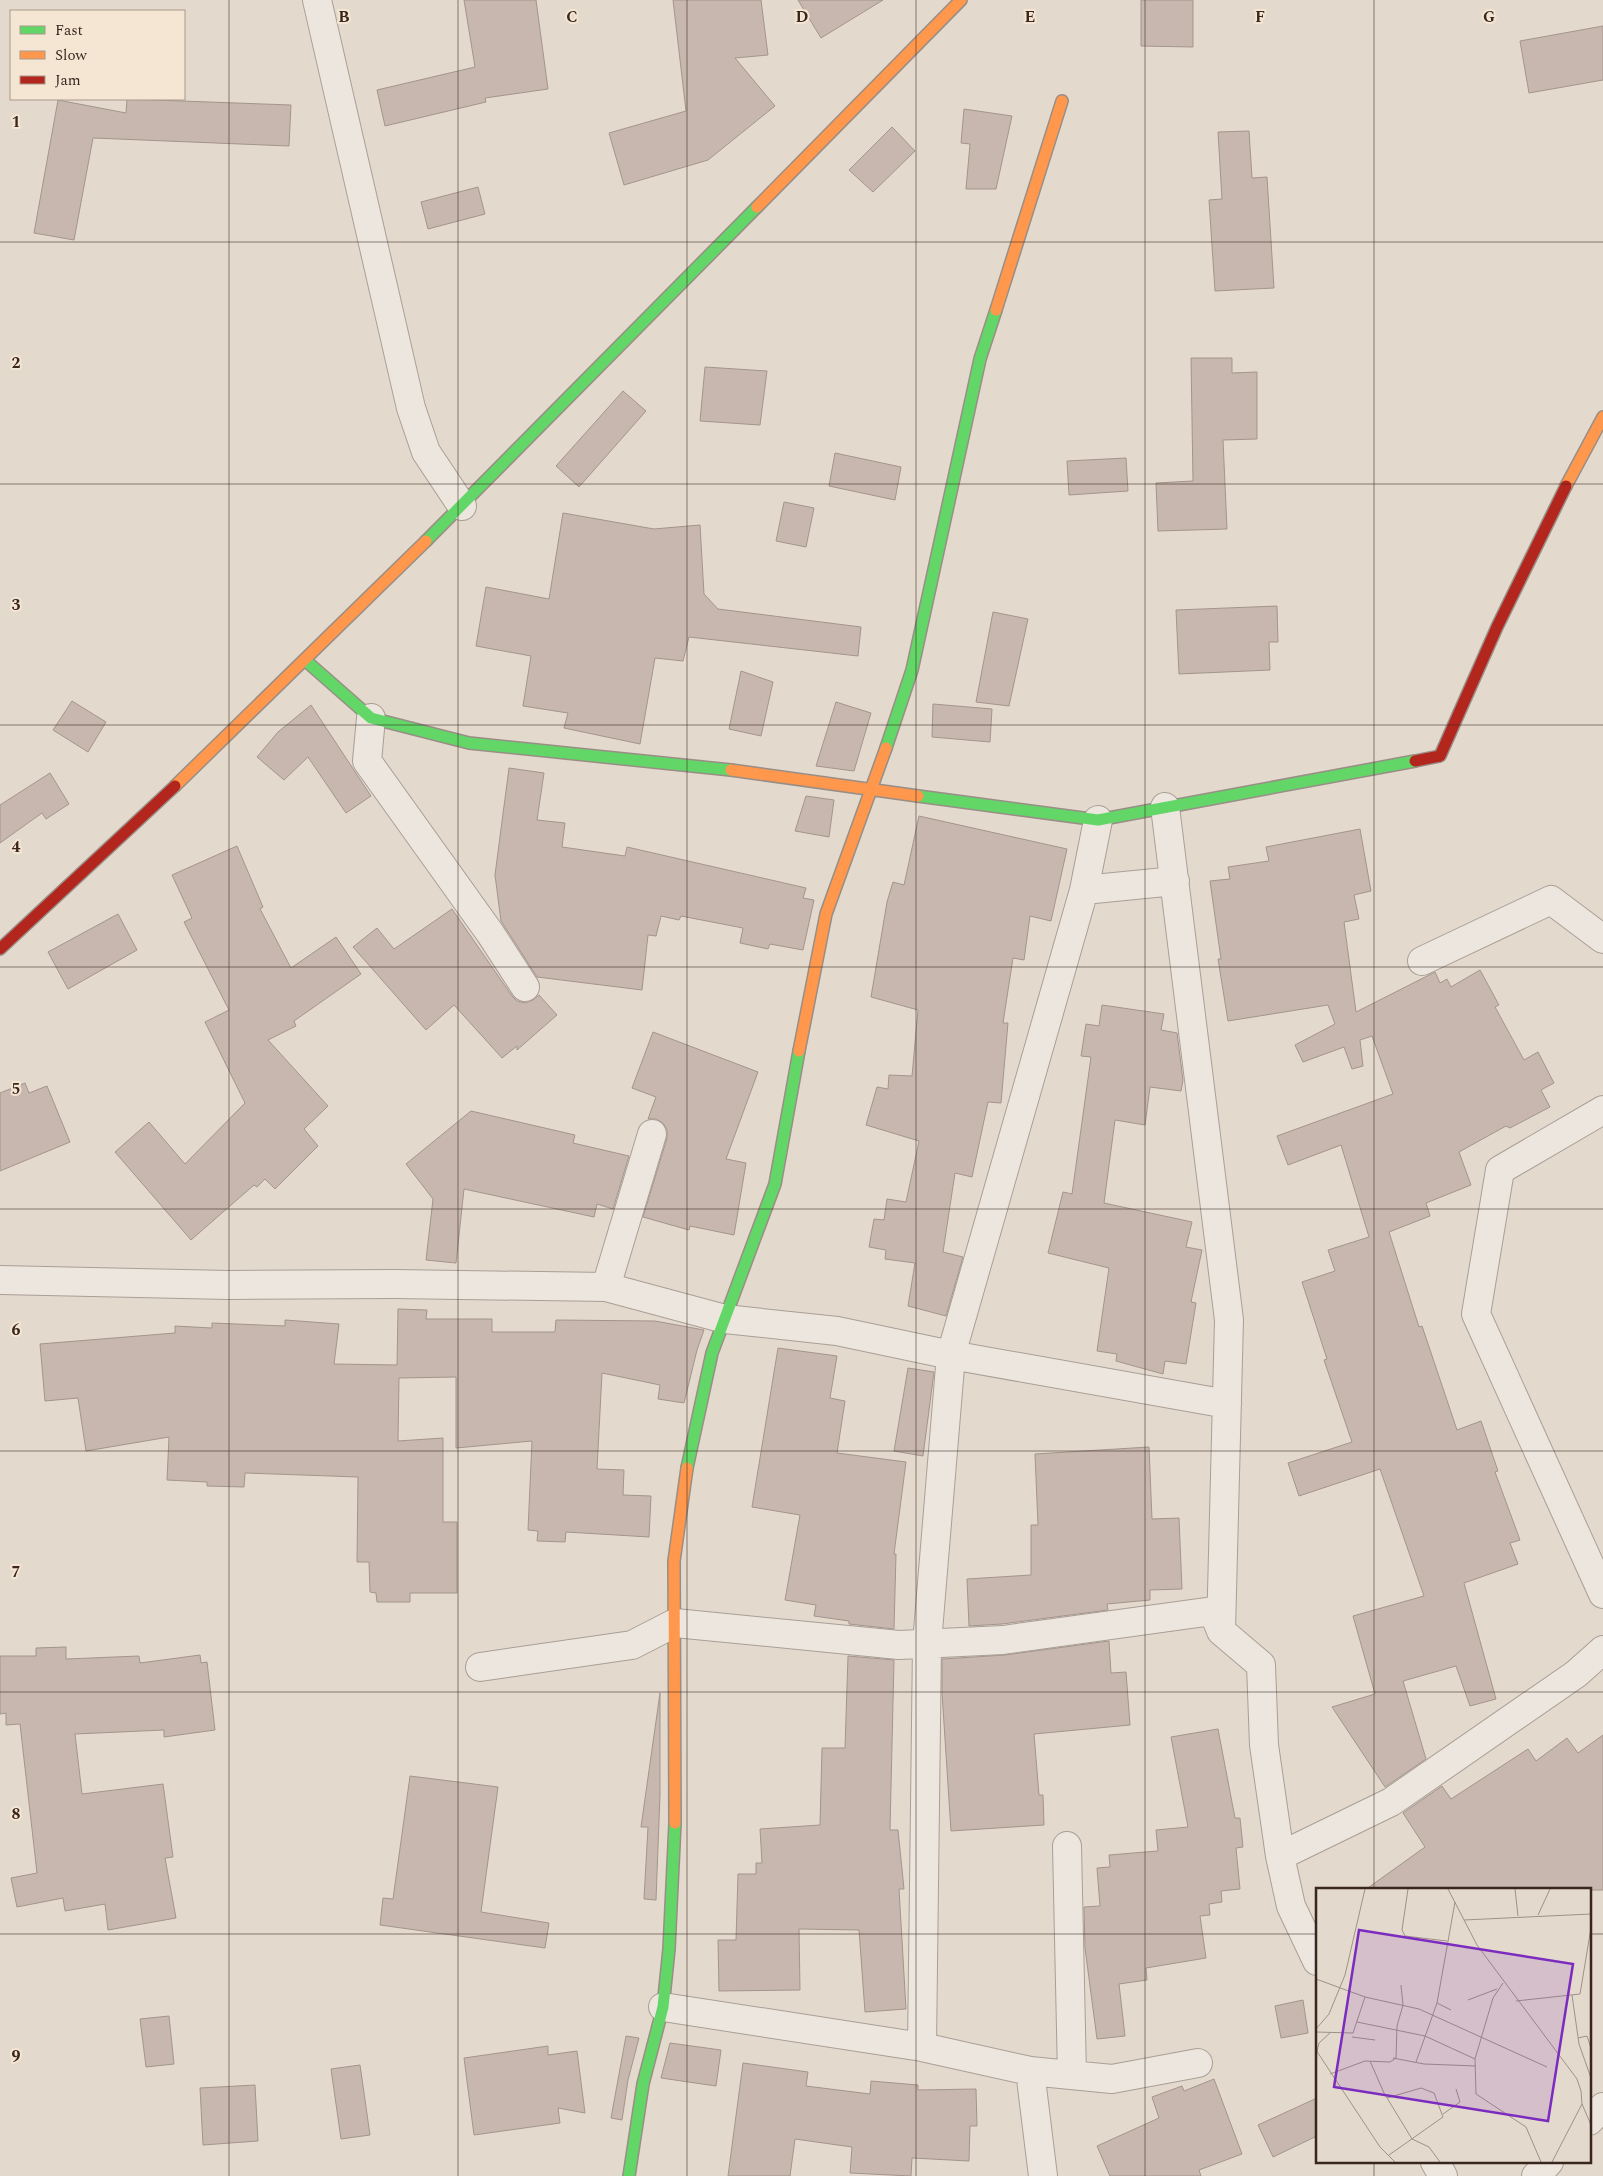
<svg xmlns="http://www.w3.org/2000/svg" width="1603" height="2176" font-family="Spectral,serif">
	<style>
		.building { fill: #c7b7ae; stroke: #a4958c }
		.lines { fill: none; stroke-linecap: round; stroke-linejoin: round }
		.street-casing { stroke: #a99f96; stroke-width: 30 }
		.fast-casing { stroke: #998e86; stroke-width: 14 }
		.slow-casing { stroke: #998e86; stroke-width: 14 }
		.jam-casing { stroke: #998e86; stroke-width: 14 }
		.street { stroke: #ece6df; stroke-width: 28 }
		.fast { stroke: #63d668; stroke-width: 11 }
		.slow { stroke: #ff974d; stroke-width: 11 }
		.jam { stroke: #b3261e; stroke-width: 11 }
		.grid { fill: none; stroke: #38261f; stroke-width: 1; stroke-opacity: 0.55 }
		.inset-road { fill: none; stroke: #9f9187; stroke-width: 1 }
		.view { fill: #7b2cbf; fill-opacity: 0.15; stroke: #7b2cbf; stroke-width: 2.5 }
		.inset-edge { fill: none; stroke: #38261f; stroke-width: 2.5 }
		.grid-label { font-size: 16px; text-anchor: middle; font-weight: bold; fill: #38261f; stroke: #f5e5d3; stroke-width: 4; stroke-linejoin: round; paint-order: stroke }
	</style>
	<rect width="100%" height="100%" fill="#e4d9cd"/>
	<path class="building" d="M 464,0 L 536,0 L 548,89 L 485,98 L 486,102 L 385,126 L 377,90 L 475,67 Z
		M 673,0 L 761,0 L 768,55 L 735,58 L 775,106 L 708,160 L 624,185 L 609,133 L 686,111 Z
		M 798,0 L 883,0 L 821,38 Z
		M 1141,0 L 1193,0 L 1193,47 L 1141,46 Z
		M 1603,26 L 1603,80 L 1529,93 L 1520,41 Z
		M 127,99 L 291,105 L 289,146 L 93,138 L 74,240 L 34,233 L 58,100 L 126,113 Z
		M 964,109 L 1012,116 L 996,189 L 966,189 L 970,144 L 961,143 Z
		M 892,127 L 915,151 L 873,192 L 849,170 Z
		M 1249,131 L 1252,178 L 1267,177 L 1274,288 L 1215,291 L 1209,200 L 1222,199 L 1218,132 Z
		M 478,187 L 485,214 L 428,229 L 421,202 Z
		M 1191,358 L 1232,358 L 1232,373 L 1257,372 L 1257,439 L 1223,440 L 1227,529 L 1158,531 L 1156,483 L 1193,481 Z
		M 705,367 L 767,371 L 760,425 L 700,421 Z
		M 623,391 L 646,411 L 579,487 L 556,466 Z
		M 835,453 L 901,467 L 895,500 L 829,486 Z
		M 1126,458 L 1128,491 L 1069,495 L 1067,461 Z
		M 784,502 L 814,508 L 806,547 L 776,541 Z
		M 563,513 L 654,529 L 700,525 L 704,594 L 718,609 L 861,627 L 858,656 L 689,637 L 683,661 L 655,658 L 640,744 L 564,728 L 568,713 L 523,706 L 531,656 L 476,646 L 486,587 L 549,599 Z
		M 1277,606 L 1278,642 L 1269,642 L 1270,670 L 1179,674 L 1176,610 Z
		M 993,612 L 1028,619 L 1009,706 L 976,702 Z
		M 741,671 L 773,682 L 761,736 L 729,729 Z
		M 72,701 L 106,722 L 88,752 L 53,730 Z
		M 836,702 L 871,713 L 854,771 L 816,766 Z
		M 933,704 L 992,709 L 990,742 L 932,737 Z
		M 311,705 L 371,796 L 346,813 L 308,757 L 284,780 L 257,757 L 278,732 Z
		M 509,768 L 544,773 L 537,820 L 565,823 L 562,847 L 625,856 L 627,847 L 806,888 L 803,898 L 814,900 L 803,950 L 770,944 L 768,949 L 740,943 L 743,928 L 681,916 L 679,920 L 661,916 L 656,936 L 648,935 L 642,990 L 537,977 L 501,921 L 495,875 Z
		M 50,773 L 69,804 L 46,819 L 42,813 L 0,843 L 0,805 Z
		M 806,796 L 834,800 L 829,837 L 795,831 Z
		M 919,816 L 1067,849 L 1051,921 L 1030,916 L 1024,960 L 1013,958 L 1003,1023 L 1008,1023 L 1001,1103 L 988,1102 L 972,1177 L 955,1173 L 943,1252 L 963,1257 L 946,1316 L 908,1306 L 915,1263 L 885,1259 L 886,1250 L 869,1247 L 874,1219 L 884,1220 L 887,1199 L 906,1202 L 919,1141 L 866,1125 L 877,1087 L 888,1089 L 889,1075 L 912,1076 L 918,1010 L 871,997 L 887,902 L 893,882 L 904,885 Z
		M 1360,829 L 1371,891 L 1354,895 L 1359,919 L 1344,922 L 1356,1012 L 1435,972 L 1440,983 L 1447,979 L 1451,987 L 1480,970 L 1499,1005 L 1495,1007 L 1524,1060 L 1538,1052 L 1554,1083 L 1541,1090 L 1550,1107 L 1510,1128 L 1506,1126 L 1459,1152 L 1471,1185 L 1426,1203 L 1430,1216 L 1389,1232 L 1419,1327 L 1422,1326 L 1457,1430 L 1481,1421 L 1498,1471 L 1495,1472 L 1520,1540 L 1510,1543 L 1518,1564 L 1464,1583 L 1496,1699 L 1470,1706 L 1456,1666 L 1403,1681 L 1426,1759 L 1385,1787 L 1332,1707 L 1375,1694 L 1353,1616 L 1424,1596 L 1380,1469 L 1299,1496 L 1288,1463 L 1352,1442 L 1324,1360 L 1327,1359 L 1302,1282 L 1335,1271 L 1328,1250 L 1369,1237 L 1341,1145 L 1288,1165 L 1277,1136 L 1393,1094 L 1372,1036 L 1360,1040 L 1363,1066 L 1352,1069 L 1344,1047 L 1303,1062 L 1295,1045 L 1335,1024 L 1328,1005 L 1228,1021 L 1218,959 L 1221,959 L 1210,881 L 1230,879 L 1228,867 L 1269,861 L 1266,847 Z
		M 237,846 L 263,907 L 260,909 L 291,968 L 336,937 L 361,974 L 294,1021 L 296,1026 L 268,1040 L 328,1106 L 304,1129 L 318,1146 L 275,1189 L 265,1179 L 257,1187 L 254,1185 L 191,1240 L 115,1152 L 149,1122 L 185,1164 L 245,1103 L 205,1022 L 229,1010 L 184,922 L 192,918 L 172,875 Z
		M 452,909 L 512,996 L 517,1001 L 525,1003 L 533,1000 L 539,995 L 557,1015 L 517,1050 L 517,1046 L 502,1058 L 454,1005 L 426,1030 L 353,947 L 377,928 L 394,949 Z
		M 118,914 L 137,950 L 68,989 L 48,952 Z
		M 1102,1005 L 1164,1014 L 1161,1030 L 1177,1033 L 1183,1080 L 1181,1091 L 1150,1087 L 1145,1125 L 1115,1120 L 1104,1203 L 1192,1222 L 1186,1247 L 1202,1250 L 1191,1302 L 1196,1303 L 1186,1364 L 1165,1361 L 1163,1374 L 1116,1361 L 1117,1354 L 1097,1351 L 1109,1268 L 1048,1253 L 1063,1192 L 1072,1194 L 1091,1057 L 1081,1056 L 1086,1024 L 1099,1026 Z
		M 653,1032 L 758,1072 L 726,1159 L 746,1163 L 734,1235 L 690,1226 L 689,1230 L 643,1217 L 667,1138 L 667,1130 L 663,1123 L 656,1119 L 648,1119 L 656,1097 L 632,1088 Z
		M 25,1083 L 29,1093 L 47,1086 L 70,1142 L 0,1171 L 0,1093 Z
		M 471,1111 L 575,1135 L 573,1143 L 629,1156 L 613,1209 L 597,1204 L 594,1217 L 464,1189 L 456,1263 L 426,1260 L 433,1199 L 406,1164 Z
		M 398,1309 L 427,1310 L 426,1319 L 492,1319 L 492,1332 L 555,1332 L 556,1320 L 655,1321 L 704,1330 L 697,1350 L 684,1403 L 658,1399 L 660,1385 L 602,1373 L 597,1469 L 624,1470 L 623,1495 L 651,1496 L 649,1537 L 566,1532 L 565,1542 L 537,1541 L 538,1531 L 528,1530 L 532,1441 L 456,1448 L 456,1377 L 399,1378 L 398,1441 L 443,1438 L 443,1522 L 457,1522 L 457,1593 L 410,1593 L 410,1602 L 377,1602 L 376,1593 L 370,1592 L 369,1562 L 357,1562 L 358,1477 L 245,1473 L 244,1487 L 207,1486 L 207,1482 L 167,1480 L 169,1437 L 86,1451 L 78,1398 L 45,1401 L 40,1344 L 175,1333 L 175,1326 L 212,1328 L 212,1323 L 285,1326 L 285,1320 L 339,1324 L 334,1364 L 397,1365 Z
		M 778,1348 L 837,1356 L 830,1398 L 845,1401 L 837,1453 L 906,1462 L 894,1554 L 896,1554 L 894,1629 L 849,1624 L 849,1621 L 814,1616 L 816,1605 L 785,1600 L 800,1515 L 752,1507 Z
		M 908,1368 L 934,1372 L 923,1456 L 894,1451 Z
		M 1149,1447 L 1152,1519 L 1179,1518 L 1182,1589 L 1150,1590 L 1150,1600 L 1107,1604 L 1108,1610 L 1002,1624 L 969,1626 L 967,1579 L 1031,1575 L 1031,1525 L 1038,1525 L 1035,1454 Z
		M 1109,1641 L 1111,1673 L 1126,1672 L 1130,1725 L 1034,1734 L 1039,1795 L 1043,1795 L 1044,1825 L 951,1831 L 942,1693 L 942,1659 L 1005,1655 Z
		M 66,1647 L 66,1659 L 139,1656 L 140,1663 L 200,1655 L 201,1663 L 207,1662 L 215,1730 L 164,1737 L 164,1730 L 75,1734 L 82,1794 L 163,1784 L 173,1857 L 165,1858 L 176,1918 L 108,1930 L 105,1904 L 65,1911 L 63,1898 L 17,1907 L 11,1878 L 37,1873 L 20,1724 L 6,1725 L 6,1713 L 0,1714 L 0,1656 L 36,1656 L 36,1648 Z
		M 848,1656 L 894,1660 L 890,1830 L 898,1830 L 904,1889 L 899,1889 L 906,2009 L 865,2012 L 859,1930 L 799,1929 L 800,1990 L 719,1991 L 718,1940 L 736,1940 L 738,1874 L 756,1874 L 756,1863 L 762,1863 L 760,1829 L 820,1825 L 822,1748 L 845,1748 Z
		M 660,1693 L 660,1794 L 656,1900 L 644,1899 L 648,1827 L 641,1827 Z
		M 1218,1729 L 1235,1818 L 1240,1818 L 1243,1847 L 1236,1848 L 1240,1889 L 1221,1891 L 1222,1902 L 1209,1904 L 1210,1915 L 1200,1916 L 1206,1958 L 1146,1968 L 1147,1980 L 1119,1984 L 1125,2036 L 1097,2039 L 1085,1948 L 1084,1907 L 1100,1906 L 1097,1868 L 1110,1867 L 1109,1855 L 1158,1851 L 1156,1830 L 1188,1827 L 1171,1737 Z
		M 1603,1735 L 1603,1890 L 1365,1890 L 1425,1847 L 1403,1813 L 1442,1786 L 1451,1799 L 1528,1749 L 1536,1761 L 1567,1738 L 1578,1753 Z
		M 410,1776 L 498,1787 L 481,1912 L 549,1923 L 545,1948 L 380,1925 L 383,1898 L 393,1899 Z
		M 1303,2000 L 1308,2033 L 1281,2038 L 1275,2006 Z
		M 169,2016 L 174,2064 L 146,2067 L 140,2019 Z
		M 626,2036 L 639,2038 L 628,2080 L 622,2120 L 611,2118 Z
		M 670,2043 L 721,2050 L 716,2086 L 661,2078 Z
		M 548,2046 L 548,2055 L 577,2051 L 585,2113 L 558,2108 L 560,2123 L 474,2135 L 464,2058 Z
		M 743,2063 L 808,2072 L 806,2086 L 870,2094 L 871,2081 L 918,2085 L 918,2090 L 976,2089 L 977,2126 L 970,2126 L 969,2161 L 912,2158 L 911,2176 L 850,2173 L 852,2147 L 795,2139 L 790,2176 L 728,2176 Z
		M 360,2065 L 370,2135 L 341,2139 L 331,2069 Z
		M 1214,2079 L 1242,2154 L 1199,2170 L 1201,2176 L 1110,2176 L 1097,2146 L 1159,2118 L 1152,2097 L 1182,2086 L 1184,2091 Z
		M 255,2085 L 258,2141 L 203,2145 L 200,2088 Z
		M 1317,2098 L 1317,2136 L 1273,2157 L 1258,2125 Z"/>
	<g class="lines">
		<g class="street-casing">
			<path id="street" d="M 317,0 L 411,408 L 426,452 L 462,506
				M 371,718 L 367,761 L 490,933 L 525,987
				M 1165,807 L 1229,1320 L 1221,1631
				M 1084,890 L 1175,881
				M 1422,961 L 1551,900 L 1603,939
				M 1603,1110 L 1500,1170 L 1476,1314 L 1603,1594
				M 0,1280 L 229,1285 L 395,1284 L 606,1287 L 725,1319 L 837,1331 L 951,1355 L 1227,1404
				M 606,1287 L 652,1134
				M 480,1667 L 632,1645 L 675,1623 L 899,1645 L 1003,1640 L 1213,1611 L 1221,1631 L 1261,1665 L 1264,1745 L 1280,1856 L 1291,1906 L 1317,1961
				M 1067,1846 L 1072,2075
				M 1280,1856 L 1391,1802 L 1576,1674 L 1603,1650
				M 663,2007 L 922,2047 L 1030,2071 L 1043,2176
				M 922,2047 L 927,1643 L 951,1355 L 1084,890 L 1098,820
				M 1030,2071 L 1112,2079 L 1198,2063
				M 1589,2121 L 1603,2107
				M 1435,2162 L 1443,2176
				M 1536,2176 L 1549,2162"/>
		</g>
		<g class="fast-casing">
			<path id="fast" d="M 426,541 L 757,207
				M 305,660 L 371,718 L 469,743 L 731,770
				M 886,748 L 912,670 L 980,359 L 996,310
				M 918,796 L 1098,820 L 1415,761
				M 687,1468 L 712,1353 L 775,1184 L 799,1051
				M 629,2176 L 643,2084 L 663,2007 L 669,1949 L 675,1823"/>
		</g>
		<g class="slow-casing">
			<path id="slow" d="M 757,207 L 961,0
				M 996,310 L 1062,101
				M 1566,486 L 1603,417
				M 731,770 L 918,796
				M 175,786 L 426,541
				M 799,1051 L 826,914 L 886,748
				M 675,1823 L 674,1561 L 687,1468"/>
		</g>
		<g class="jam-casing">
			<path id="jam" d="M 1415,761 L 1440,756 L 1497,627 L 1566,486
				M 0,949 L 175,786"/>
		</g>
		<use href="#street" class="street"/>
		<use href="#fast" class="fast"/>
		<use href="#slow" class="slow"/>
		<use href="#jam" class="jam"/>
	</g>
	<path class="grid" d="M 229,0 L 229,2176M 458,0 L 458,2176M 687,0 L 687,2176M 916,0 L 916,2176M 1145,0 L 1145,2176M 1374,0 L 1374,1890M 0,242 L 1603,242M 0,484 L 1603,484M 0,725 L 1603,725M 0,967 L 1603,967M 0,1209 L 1603,1209M 0,1451 L 1603,1451M 0,1692 L 1603,1692M 0,1934 L 1317,1934M 1589,1934 L 1603,1934M 1374,2162 L 1374,2176"/>
	<g transform="translate(1316 1888)">
		<rect width="275" height="275" fill="#e4d9cd"/>
		<path class="inset-road" d="M 92,1 L 86,42 L 89,48 L 131,53M 132,1 L 161,57 L 261,191 L 265,203 L 266,216 L 236,274M 199,1 L 202,28M 222,27 L 234,1M 148,32 L 275,26M 0,91 L 49,109 L 103,121 L 231,179M 187,95 L 177,110 L 159,171 L 160,206 L 210,239 L 225,274M 256,107 L 263,156 L 275,190M 152,112 L 181,101M 200,113 L 264,106 L 275,40M 121,115 L 135,122M 41,134 L 109,148 L 159,171M 0,141 L 13,126 L 29,87 L 49,1M 0,144 L 37,145 L 49,109M 36,149 L 59,152M 262,150 L 271,148 L 275,160M 0,162 L 64,259 L 79,274M 1,163 L 3,155 L 14,145M 77,170 L 108,176 L 160,178M 54,173 L 68,205 L 96,251 L 113,259 L 124,274M 100,174 L 121,115 L 139,14M 14,186 L 49,173 L 74,174 L 80,170 L 81,138 L 87,117 L 85,97M 71,210 L 105,200 L 118,205 L 127,229 L 73,267M 266,216 L 275,237M 127,226 L 144,214 L 140,201"/>
		<path class="view" d="M 43,42 L 257,76 L 232,233 L 18,199 Z"/>
		<rect width="275" height="275" class="inset-edge"/>
	</g>
	<g class="grid-label">
		<text x="344" y="22">B</text>
		<text x="572" y="22">C</text>
		<text x="802" y="22">D</text>
		<text x="1030" y="22">E</text>
		<text x="1260" y="22">F</text>
		<text x="1489" y="22">G</text>
		<text x="16" y="127">1</text>
		<text x="16" y="368">2</text>
		<text x="16" y="610">3</text>
		<text x="16" y="852">4</text>
		<text x="16" y="1094">5</text>
		<text x="16" y="1335">6</text>
		<text x="16" y="1577">7</text>
		<text x="16" y="1819">8</text>
		<text x="16" y="2061">9</text>
	</g>
	<rect x="10" y="10" width="175" height="90" fill="#f5e5d3" stroke="#a9998b"/>
	<rect x="20" y="26" width="25" height="8" fill="#63d668" stroke="#a9998b"/>
	<text x="55" y="35" font-size="15" fill="#38261f">Fast</text>
	<rect x="20" y="51" width="25" height="8" fill="#ff974d" stroke="#a9998b"/>
	<text x="55" y="60" font-size="15" fill="#38261f">Slow</text>
	<rect x="20" y="76" width="25" height="8" fill="#b3261e" stroke="#a9998b"/>
	<text x="55" y="85" font-size="15" fill="#38261f">Jam</text>
</svg>
